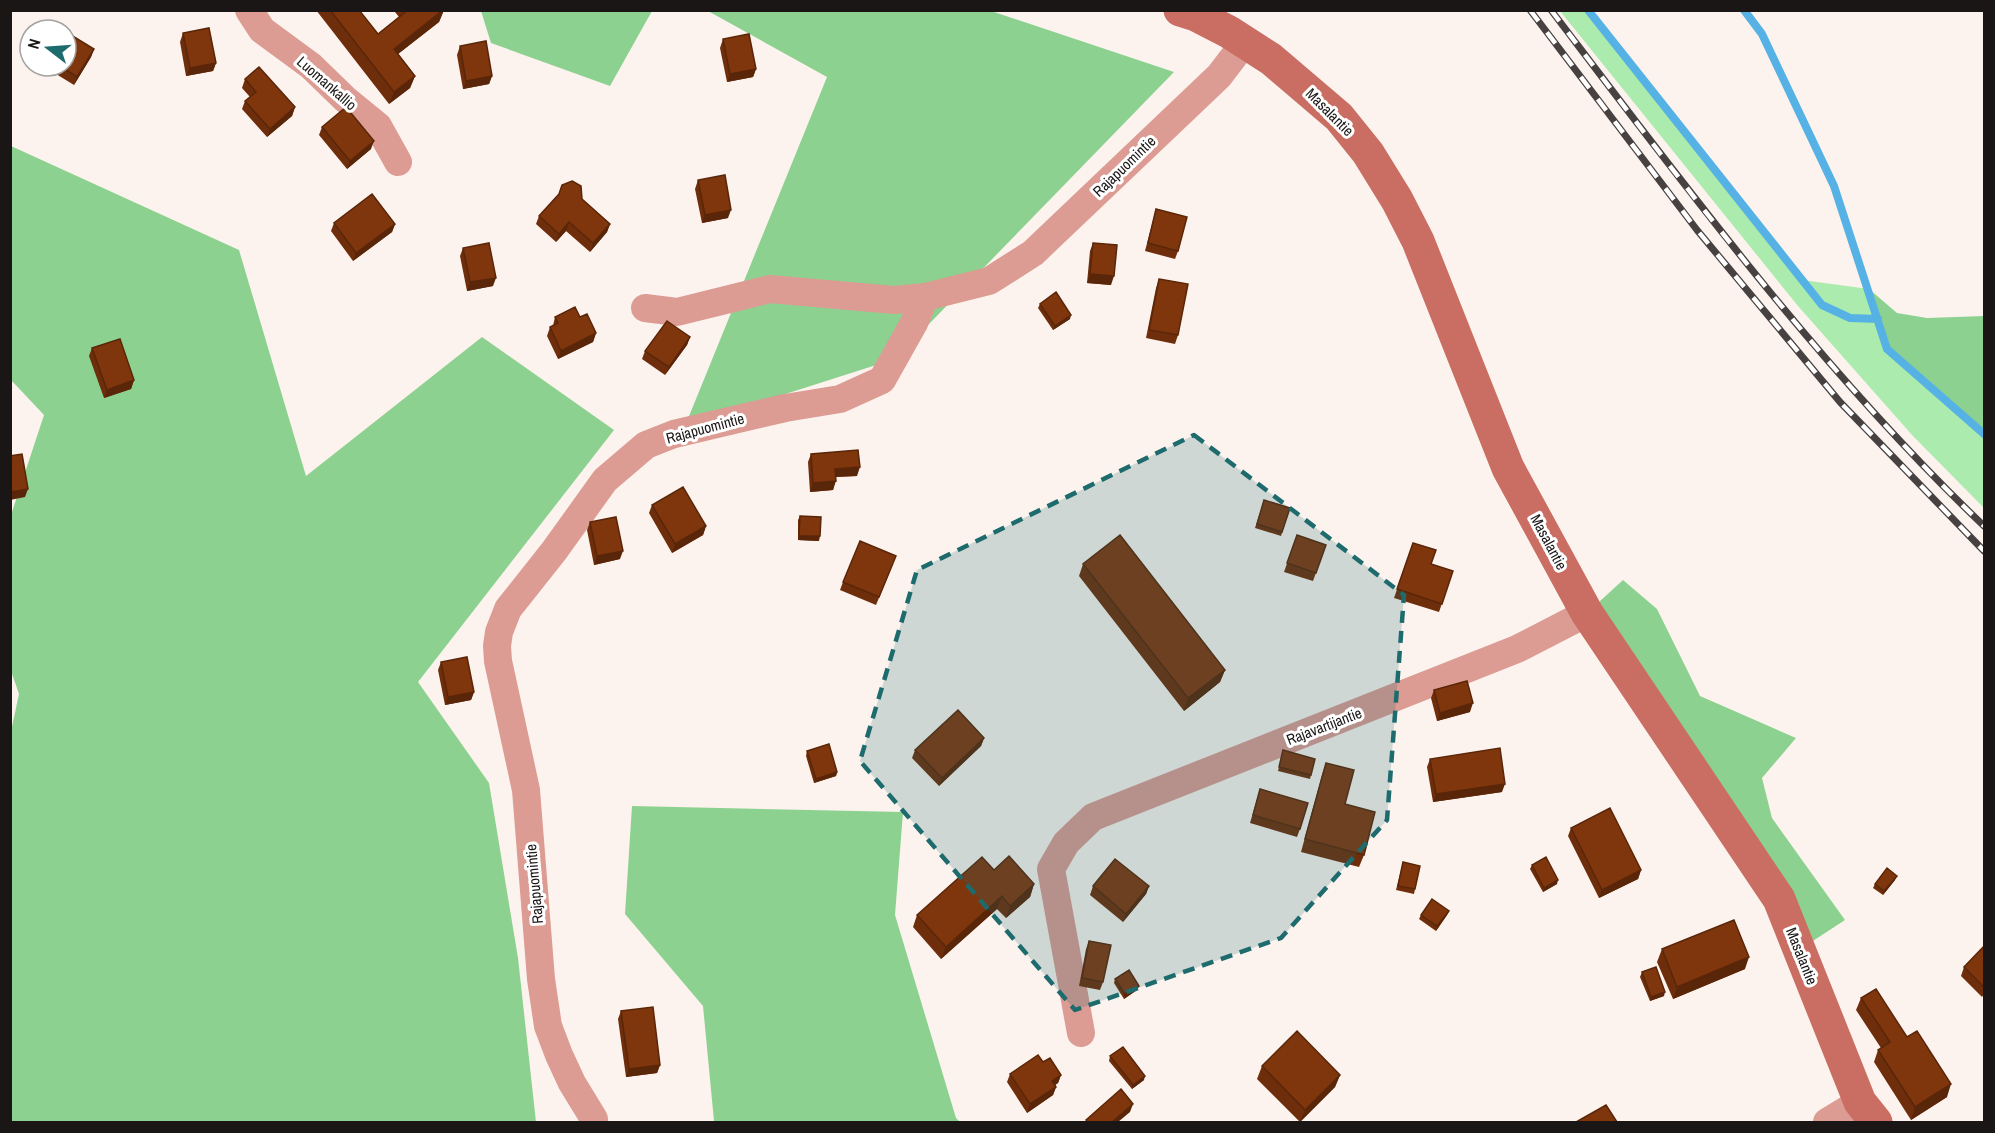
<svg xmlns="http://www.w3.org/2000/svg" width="1995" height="1133" font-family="'Archivo Narrow',sans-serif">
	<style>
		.green { fill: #abebad }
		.forest { fill: #8dd190 }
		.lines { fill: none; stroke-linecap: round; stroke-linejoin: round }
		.stream { stroke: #56b2e5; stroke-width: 8 }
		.street { stroke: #dc9c93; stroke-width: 28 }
		.secondary { stroke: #ca6e63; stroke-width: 33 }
		.rail-casing { stroke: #474241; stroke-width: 7 }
		.rail { stroke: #fff; stroke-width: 4.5; stroke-dasharray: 14; stroke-linecap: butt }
		.wall { fill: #6e2e0b }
		.shaded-wall { fill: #5a2609 }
		.building { fill: #80360d; stroke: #5a2609; stroke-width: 1.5 }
		.marked { fill: #1e6b6e; fill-opacity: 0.2; stroke: #1e6b6e; stroke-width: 4.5; stroke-dasharray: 12 8; stroke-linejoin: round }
		.labels { text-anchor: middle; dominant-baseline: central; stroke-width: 6; stroke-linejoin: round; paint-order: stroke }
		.street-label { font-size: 15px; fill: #191615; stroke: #fff }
	</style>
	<rect width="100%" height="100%" fill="#fcf3ee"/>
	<path class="green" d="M 1560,11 L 1588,11 L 1802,280 L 1869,289 L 1887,349 L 1984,434 L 1984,508 L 1912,435 L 1798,306 Z"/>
	<path class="forest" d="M 481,11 L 481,10 L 652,11 L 610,86 L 491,43 Z
		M 708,11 L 991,11 L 1174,72 L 895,359 L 685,426 L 827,77 Z
		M 11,146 L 239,250 L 306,476 L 482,337 L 614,430 L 418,682 L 489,783 L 518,958 L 536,1122 L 11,1122 L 10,985 L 12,983 L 10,969 L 10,736 L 19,694 L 10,668 L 11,515 L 44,415 L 11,380 Z
		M 1869,289 L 1897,313 L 1927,318 L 1984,316 L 1984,434 L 1887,349 Z
		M 1623,580 L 1657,609 L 1700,696 L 1796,738 L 1762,778 L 1772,818 L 1845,920 L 1799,950 L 1587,613 Z
		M 632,806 L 903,812 L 895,915 L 956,1118 L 960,1122 L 707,1122 L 714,1121 L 703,1006 L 625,914 Z"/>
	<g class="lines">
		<path class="stream" d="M 1588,10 L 1822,305 L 1850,318 L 1878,319
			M 1744,10 L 1762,34 L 1834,186 L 1887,349 L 1984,434"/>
		<path class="street" d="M 249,10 L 262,30 L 311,66 L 345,99 L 378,126 L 398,162
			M 645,308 L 677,312 L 770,289 L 894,300 L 925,297
			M 1081,1033 L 1051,869 L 1066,843 L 1093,817 L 1517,649 L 1587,613
			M 594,1119 L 572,1083 L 559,1055 L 548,1026 L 541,979 L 526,790 L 498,661 L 497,646 L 499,632 L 508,609 L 554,551 L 605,480 L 646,445 L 674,434 L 785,408 L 840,399 L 882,380 L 914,323 L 925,297 L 989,281 L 1033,253 L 1219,76 L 1245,42
			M 1827,1122 L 1860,1102"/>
		<path class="secondary" d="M 1180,10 L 1196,15 L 1229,32 L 1271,59 L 1339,117 L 1368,153 L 1397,200 L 1418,241 L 1508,468 L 1587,613 L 1779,899 L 1860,1102 L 1876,1122"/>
		<g class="rail-casing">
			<path id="rail" d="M 1530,10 L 1697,230 L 1840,402 L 1984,551
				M 1551,10 C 1687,189 1822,371 1984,526"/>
		</g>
		<use href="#rail" class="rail"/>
	</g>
	<path class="wall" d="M 316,10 L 359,10 L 378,34 L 399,17 L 395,12 L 396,10 L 444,10 L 439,22 L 398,54 L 415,76 L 410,88 L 389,104 Z
		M 183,33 L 216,63 L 213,71 L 186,76 L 180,42 Z
		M 723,39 L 756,69 L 753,77 L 727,82 L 720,48 Z
		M 460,46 L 492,76 L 489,84 L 463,89 L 457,55 Z
		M 94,49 L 91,57 L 74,85 L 43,66 L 66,66 Z
		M 245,79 L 295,107 L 292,116 L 267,137 L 242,109 L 245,101 L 250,97 L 242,88 Z
		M 322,127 L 371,149 L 347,169 L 319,135 Z
		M 698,180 L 728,218 L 702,223 L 695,189 Z
		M 582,199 L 610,224 L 607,232 L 590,252 L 566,231 L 556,242 L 536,224 L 539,216 Z
		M 1156,209 L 1178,251 L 1175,259 L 1145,251 Z
		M 334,223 L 395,224 L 392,232 L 353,261 L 331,231 Z
		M 1093,243 L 1111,285 L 1087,283 L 1090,251 Z
		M 463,248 L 493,286 L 467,291 L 460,256 Z
		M 1159,279 L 1178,335 L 1175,344 L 1146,338 L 1156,288 Z
		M 1040,304 L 1070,319 L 1053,330 L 1038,308 Z
		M 555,317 L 580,317 L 596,333 L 593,342 L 558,359 L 547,336 L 550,327 L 553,326 Z
		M 690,337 L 687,345 L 665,375 L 642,359 L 645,351 Z
		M 92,348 L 134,380 L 131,389 L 104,398 L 89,356 Z
		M 811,454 L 857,476 L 836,477 L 833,490 L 810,492 L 808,462 Z
		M 1264,500 L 1290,508 L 1281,536 L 1255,528 Z
		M 652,505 L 706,526 L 703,535 L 672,553 L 649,513 Z
		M 800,516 L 819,541 L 798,540 L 798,520 Z
		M 590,522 L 620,559 L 594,565 L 587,530 Z
		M 1297,535 L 1326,545 L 1313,581 L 1284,572 Z
		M 1413,543 L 1431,564 L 1453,571 L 1439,612 L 1394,598 Z
		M 893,564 L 876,605 L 840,590 L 843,582 Z
		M 1083,564 L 1225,670 L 1220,682 L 1184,711 L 1079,576 Z
		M 441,662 L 474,692 L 471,700 L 445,705 L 438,670 Z
		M 1434,690 L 1470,712 L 1437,721 L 1431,698 Z
		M 984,738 L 981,746 L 939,786 L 912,758 L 915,750 Z
		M 1283,750 L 1311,775 L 1310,779 L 1278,771 Z
		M 807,751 L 837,772 L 836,776 L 814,783 L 806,756 Z
		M 1430,759 L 1502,792 L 1433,802 L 1427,767 Z
		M 1326,763 L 1345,804 L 1364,855 L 1359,867 L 1301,852 L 1322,775 Z
		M 1260,789 L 1300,829 L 1297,837 L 1250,823 Z
		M 1571,828 L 1641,870 L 1638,879 L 1599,898 L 1568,836 Z
		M 1403,862 L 1415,889 L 1414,894 L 1396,890 Z
		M 1532,865 L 1557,884 L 1543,892 L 1530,869 Z
		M 994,870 L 1034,884 L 1030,897 L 1006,918 L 997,909 L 941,959 L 913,927 L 917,915 Z
		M 1895,880 L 1883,895 L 1873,888 L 1875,884 Z
		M 1093,886 L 1149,886 L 1146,894 L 1123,922 L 1090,895 Z
		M 1449,911 L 1447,915 L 1436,931 L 1419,919 L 1421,915 Z
		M 1089,941 L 1103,982 L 1100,990 L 1079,986 L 1086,949 Z
		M 1984,946 L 1984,994 L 1982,997 L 1961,976 L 1964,967 Z
		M 1662,949 L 1745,969 L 1673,999 L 1657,962 Z
		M 1642,972 L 1664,996 L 1650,1001 L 1640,977 Z
		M 1115,979 L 1139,986 L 1137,990 L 1124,999 L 1114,983 Z
		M 1861,998 L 1907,1037 L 1947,1097 L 1911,1120 L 1874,1062 L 1878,1050 L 1881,1048 L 1856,1010 Z
		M 621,1011 L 660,1065 L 657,1073 L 626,1077 L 618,1019 Z
		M 1110,1056 L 1144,1080 L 1132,1089 L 1109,1061 Z
		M 1262,1066 L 1340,1075 L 1335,1087 L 1300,1122 L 1257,1079 Z
		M 1010,1074 L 1061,1075 L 1058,1083 L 1055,1085 L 1056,1087 L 1053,1095 L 1027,1113 L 1007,1082 Z"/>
	<path class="shaded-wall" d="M 443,10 L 444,10 L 439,22 L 389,61 L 394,49 Z
		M 94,49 L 91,57 L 74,85 L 77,77 Z
		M 216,63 L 213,71 L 186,76 L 190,68 Z
		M 756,69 L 753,77 L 727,82 L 730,74 Z
		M 415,76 L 410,88 L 389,104 L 394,92 Z
		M 492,76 L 489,84 L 463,89 L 466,81 Z
		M 295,107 L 292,116 L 267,137 L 270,129 Z
		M 374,141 L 371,149 L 347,169 L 350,161 Z
		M 731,210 L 728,218 L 702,223 L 705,215 Z
		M 569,222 L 566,231 L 556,242 L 559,234 Z
		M 395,224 L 392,232 L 353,261 L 356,253 Z
		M 610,224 L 607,232 L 590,252 L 593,243 Z
		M 1090,274 L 1114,276 L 1111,285 L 1087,283 Z
		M 496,278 L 493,286 L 467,291 L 470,282 Z
		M 1071,315 L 1070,319 L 1053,330 L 1055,326 Z
		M 596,333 L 593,342 L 558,359 L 561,351 Z
		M 690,337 L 687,345 L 665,375 L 669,367 Z
		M 134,380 L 131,389 L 104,398 L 107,390 Z
		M 860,467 L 857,476 L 832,477 L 835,469 Z
		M 836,481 L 833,490 L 810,492 L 813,483 Z
		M 28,489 L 25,497 L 10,500 L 10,492 Z
		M 706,526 L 703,535 L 672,553 L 675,544 Z
		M 799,536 L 820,536 L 819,541 L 798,540 Z
		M 623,551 L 620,559 L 594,565 L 597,556 Z
		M 1225,670 L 1220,682 L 1184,711 L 1188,698 Z
		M 474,692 L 471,700 L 445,705 L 448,697 Z
		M 1473,703 L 1470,712 L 1437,721 L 1440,713 Z
		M 984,738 L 981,746 L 939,786 L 942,778 Z
		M 837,772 L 836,776 L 814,783 L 816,779 Z
		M 1505,784 L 1502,792 L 1433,802 L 1436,794 Z
		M 1641,870 L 1638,879 L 1599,898 L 1602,890 Z
		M 1897,876 L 1895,880 L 1883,895 L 1884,891 Z
		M 1558,880 L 1557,884 L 1543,892 L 1544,888 Z
		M 1034,884 L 1030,897 L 1006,918 L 1010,906 Z
		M 1149,886 L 1146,894 L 1123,922 L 1126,914 Z
		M 1002,896 L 997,909 L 941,959 L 946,947 Z
		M 1449,911 L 1447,915 L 1436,931 L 1437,926 Z
		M 1749,957 L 1745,969 L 1673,999 L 1677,987 Z
		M 1139,986 L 1137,990 L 1124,999 L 1125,994 Z
		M 1665,992 L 1664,996 L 1650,1001 L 1651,997 Z
		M 660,1065 L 657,1073 L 626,1077 L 629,1069 Z
		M 1061,1075 L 1058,1083 L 1049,1089 L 1052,1081 Z
		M 1340,1075 L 1335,1087 L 1300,1122 L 1305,1110 Z
		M 1145,1076 L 1144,1080 L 1132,1089 L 1133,1085 Z
		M 1951,1084 L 1947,1097 L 1911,1120 L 1915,1107 Z
		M 1056,1087 L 1053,1095 L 1027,1113 L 1030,1104 Z
		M 1133,1104 L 1130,1112 L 1118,1122 L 1112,1122 Z"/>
	<path class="building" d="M 330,10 L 359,10 L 378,34 L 408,10 L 443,10 L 394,49 L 415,76 L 394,92 Z
		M 56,25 L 63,30 L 53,30 Z
		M 209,28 L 216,63 L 190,68 L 183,33 Z
		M 66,32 L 94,49 L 77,77 L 60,66 L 66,66 Z
		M 749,34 L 756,69 L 730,74 L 723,39 Z
		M 486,41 L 492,76 L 466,81 L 460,46 Z
		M 259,67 L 295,107 L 270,129 L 245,101 L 256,92 L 245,79 Z
		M 346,107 L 374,141 L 350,161 L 322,127 Z
		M 725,175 L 731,210 L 705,215 L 698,180 Z
		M 572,181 L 581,186 L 582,199 L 610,224 L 593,243 L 569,222 L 559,234 L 539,216 L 559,194 L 562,185 Z
		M 372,194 L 395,224 L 356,253 L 334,223 Z
		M 1156,209 L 1187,217 L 1178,251 L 1148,243 Z
		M 489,243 L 496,278 L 470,282 L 463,248 Z
		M 1093,243 L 1117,245 L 1114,276 L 1090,274 Z
		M 1159,279 L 1188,284 L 1178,335 L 1149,330 Z
		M 1056,292 L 1071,315 L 1055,326 L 1040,304 Z
		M 575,307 L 580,317 L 587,314 L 596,333 L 561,351 L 550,327 L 558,323 L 555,317 Z
		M 667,321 L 690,337 L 669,367 L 645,351 Z
		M 120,339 L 134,380 L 107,390 L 92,348 Z
		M 858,450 L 860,467 L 835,469 L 836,481 L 813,483 L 811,454 Z
		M 22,454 L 28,489 L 10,492 L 10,456 Z
		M 683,487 L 706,526 L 675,544 L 652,505 Z
		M 1264,500 L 1290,508 L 1282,532 L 1257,524 Z
		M 800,516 L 821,517 L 820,536 L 799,536 Z
		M 616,517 L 623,551 L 597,556 L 590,522 Z
		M 1120,535 L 1225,670 L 1188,698 L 1083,564 Z
		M 1297,535 L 1326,545 L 1316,573 L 1287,563 Z
		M 860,541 L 896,556 L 879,597 L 843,582 Z
		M 1413,543 L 1436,550 L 1431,564 L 1453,571 L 1442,604 L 1397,589 Z
		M 467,657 L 474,692 L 448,697 L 441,662 Z
		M 1467,681 L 1473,703 L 1440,713 L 1434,690 Z
		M 958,710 L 984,738 L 942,778 L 915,750 Z
		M 829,744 L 837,772 L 816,779 L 807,751 Z
		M 1500,748 L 1505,784 L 1436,794 L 1430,759 Z
		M 1283,750 L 1315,759 L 1311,775 L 1279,767 Z
		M 1326,763 L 1354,770 L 1345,804 L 1375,812 L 1364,855 L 1305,839 Z
		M 1260,789 L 1308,803 L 1300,829 L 1253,815 Z
		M 1610,808 L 1641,870 L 1602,890 L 1571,828 Z
		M 1009,856 L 1034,884 L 1010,906 L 1002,896 L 946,947 L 917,915 L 982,857 L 994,870 Z
		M 1546,857 L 1558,880 L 1544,888 L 1532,865 Z
		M 1115,859 L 1149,886 L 1126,914 L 1093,886 Z
		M 1403,862 L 1420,866 L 1415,889 L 1398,886 Z
		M 1887,868 L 1897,876 L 1884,891 L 1875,884 Z
		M 1432,899 L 1449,911 L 1437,926 L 1421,915 Z
		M 1734,920 L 1749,957 L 1677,987 L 1662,949 Z
		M 1089,941 L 1111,945 L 1103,982 L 1082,978 Z
		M 1984,946 L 1984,987 L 1964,967 Z
		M 1656,967 L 1665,992 L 1651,997 L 1642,972 Z
		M 1129,970 L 1139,986 L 1125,994 L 1115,979 Z
		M 1876,989 L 1907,1037 L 1917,1031 L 1951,1084 L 1915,1107 L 1878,1050 L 1890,1042 L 1861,998 Z
		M 653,1007 L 660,1065 L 629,1069 L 621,1011 Z
		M 1297,1031 L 1340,1075 L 1305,1110 L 1262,1066 Z
		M 1123,1047 L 1145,1076 L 1133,1085 L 1110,1056 Z
		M 1038,1055 L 1043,1062 L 1050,1058 L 1061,1075 L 1052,1081 L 1056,1087 L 1030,1104 L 1010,1074 Z
		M 1121,1089 L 1133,1104 L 1112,1122 L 1088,1122 L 1086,1120 Z
		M 1606,1105 L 1617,1122 L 1576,1122 Z"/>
	<path class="marked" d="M 1194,435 L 1404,595 L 1387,820 L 1281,938 L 1075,1010 L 860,761 L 917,570 Z"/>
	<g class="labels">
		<g class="street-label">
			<text transform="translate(327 83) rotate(41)">Luomankallio</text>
			<text transform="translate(1330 112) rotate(45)">Masalantie</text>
			<text transform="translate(1124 166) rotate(-44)">Rajapuomintie</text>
			<text transform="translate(705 428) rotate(-15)">Rajapuomintie</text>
			<text transform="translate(1549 542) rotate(62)">Masalantie</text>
			<text transform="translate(1324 726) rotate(-21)">Rajavartijantie</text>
			<text transform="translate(534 884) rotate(-95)">Rajapuomintie</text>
			<text transform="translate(1802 956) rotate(68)">Masalantie</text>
		</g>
	</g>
	<rect width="1995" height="1133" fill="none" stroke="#191615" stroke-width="24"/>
	<g transform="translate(48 48) rotate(287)"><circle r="28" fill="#ffffff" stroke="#a3a2a1" stroke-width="1.5"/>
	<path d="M0-4.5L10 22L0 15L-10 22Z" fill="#1e6b6e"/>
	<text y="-9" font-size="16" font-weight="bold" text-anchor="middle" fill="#191615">N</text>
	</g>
</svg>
